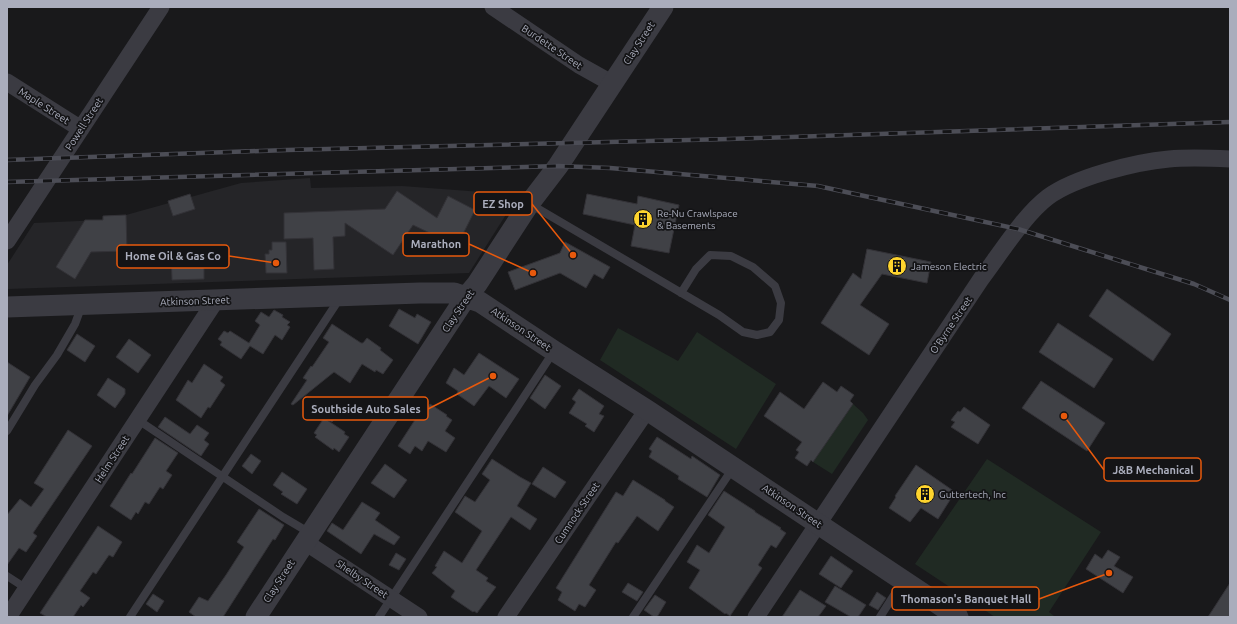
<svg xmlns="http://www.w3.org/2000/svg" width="1237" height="624" font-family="Ubuntu,sans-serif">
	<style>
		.built { fill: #252528 }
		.green { fill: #202a23 }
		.building { fill: #404146; stroke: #333237 }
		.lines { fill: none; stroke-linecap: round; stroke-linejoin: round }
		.service { stroke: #3b3b42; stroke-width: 8 }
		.minor { stroke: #3b3b42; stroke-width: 17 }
		.tertiary { stroke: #3b3b42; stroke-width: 21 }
		.rail-casing { stroke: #4c4d56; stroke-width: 4.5 }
		.rail { stroke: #141416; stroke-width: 3; stroke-dasharray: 9; stroke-linecap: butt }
		.labels { text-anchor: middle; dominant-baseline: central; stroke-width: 3.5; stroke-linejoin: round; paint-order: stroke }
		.street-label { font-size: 10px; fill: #aaadbc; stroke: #141416 }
		.poi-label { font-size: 10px; fill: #aaadbc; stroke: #141416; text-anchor: start }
		.leader { fill: none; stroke: #e8590c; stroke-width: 1.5 }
		.callout-dot { fill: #e8590c; stroke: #141416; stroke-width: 1.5 }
		.callout { fill: #141416; stroke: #e8590c; stroke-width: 1.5 }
		.callout-label { font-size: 11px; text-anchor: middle; font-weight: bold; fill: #aaadbc }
	</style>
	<rect width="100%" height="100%" fill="#19191b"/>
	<path class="built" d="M 310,178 L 311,188 L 402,186 L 482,192 L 480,195 L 507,213 L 469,273 L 126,285 L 8,289 L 7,286 L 7,265 L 34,223 L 102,220 L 103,216 L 126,215 L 241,183 Z"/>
	<path class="green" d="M 618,328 L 678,361 L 697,332 L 776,384 L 736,449 L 600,360 Z
		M 853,404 L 863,413 L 868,420 L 832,474 L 813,462 Z
		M 987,459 L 1101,532 L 1049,612 L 1054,616 L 1053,617 L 995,617 L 915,564 Z"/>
	<path class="building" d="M 397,191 L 437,218 L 448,196 L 475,210 L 457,246 L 413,225 L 393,255 L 345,223 L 345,236 L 333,237 L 334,269 L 314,270 L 313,238 L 284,239 L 284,213 L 385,209 Z
		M 190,194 L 195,209 L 173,216 L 168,201 Z
		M 587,194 L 637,204 L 638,196 L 679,205 L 669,253 L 631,246 L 635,225 L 583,214 Z
		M 126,215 L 127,251 L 91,252 L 75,279 L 56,267 L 85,220 L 103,220 L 103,216 Z
		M 272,242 L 286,242 L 287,273 L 266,273 L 265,254 L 269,254 L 269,250 L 272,250 Z
		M 565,242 L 610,267 L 603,279 L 594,274 L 586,288 L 560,273 L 515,290 L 508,272 L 560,253 Z
		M 867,249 L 931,262 L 927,283 L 882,274 L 860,305 L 889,324 L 869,355 L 821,323 L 853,273 L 861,279 Z
		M 204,252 L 204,279 L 172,280 L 171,253 Z
		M 1107,289 L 1171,334 L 1153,361 L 1089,316 Z
		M 399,309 L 415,318 L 417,314 L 431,322 L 418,344 L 389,326 Z
		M 274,310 L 283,315 L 282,317 L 290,322 L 287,325 L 290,327 L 282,340 L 275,335 L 263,354 L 250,346 L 241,359 L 220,345 L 222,342 L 218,339 L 224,331 L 228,333 L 230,331 L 249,343 L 260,325 L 255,321 L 261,312 L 269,317 Z
		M 1058,323 L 1113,359 L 1094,388 L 1039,352 Z
		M 332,324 L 361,343 L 363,343 L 367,338 L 381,348 L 380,350 L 393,360 L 383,374 L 376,370 L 375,372 L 362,364 L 350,383 L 334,372 L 293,405 L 291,404 L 307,380 L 303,378 L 311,366 L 312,367 L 329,342 L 323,338 Z
		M 77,334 L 95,346 L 85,362 L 67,350 Z
		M 129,339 L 151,355 L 138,373 L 116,357 Z
		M 479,353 L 519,379 L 506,398 L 489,386 L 474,406 L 457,394 L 458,391 L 446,383 L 454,368 L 464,375 Z
		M 7,362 L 30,377 L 7,416 Z
		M 204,364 L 223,377 L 220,381 L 225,385 L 210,408 L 208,407 L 201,418 L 176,400 L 188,380 L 192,383 Z
		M 545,375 L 561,386 L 545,409 L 530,398 Z
		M 108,378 L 125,389 L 125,394 L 115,408 L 97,395 Z
		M 1041,381 L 1105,423 L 1087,451 L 1022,408 Z
		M 823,382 L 837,392 L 841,386 L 854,395 L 850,401 L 853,404 L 813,462 L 811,460 L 807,466 L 795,458 L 799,452 L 796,450 L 802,442 L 764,416 L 780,392 L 804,409 Z
		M 579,389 L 604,406 L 599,414 L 604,416 L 594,432 L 585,426 L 587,424 L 569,413 L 576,402 L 572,399 Z
		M 326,400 L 341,409 L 332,422 L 318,413 Z
		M 426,403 L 429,406 L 430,404 L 447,415 L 446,416 L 452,420 L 445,431 L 455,438 L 446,452 L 428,441 L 422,451 L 415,446 L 410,454 L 398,446 Z
		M 964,407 L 990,425 L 978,444 L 951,427 L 955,422 L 951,420 L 958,411 L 960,412 Z
		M 165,417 L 190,434 L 197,425 L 209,433 L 204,440 L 209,444 L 201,456 L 158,427 Z
		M 324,418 L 345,432 L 344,434 L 349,437 L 339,452 L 334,448 L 333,450 L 315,437 L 317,435 L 314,433 Z
		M 68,430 L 92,446 L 33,533 L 37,536 L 26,552 L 19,548 L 7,565 L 7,515 L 20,499 L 31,507 L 44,489 L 34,483 Z
		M 657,437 L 691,459 L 692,456 L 720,475 L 707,497 L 678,479 L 679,476 L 649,457 L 652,451 L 649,449 Z
		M 155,438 L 178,453 L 166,471 L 172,475 L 163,489 L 160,487 L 149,504 L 145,502 L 138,514 L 136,512 L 131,520 L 110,506 L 131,473 L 132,474 Z
		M 251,454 L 261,461 L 252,474 L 242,466 Z
		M 492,459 L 520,477 L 531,483 L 517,506 L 537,519 L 530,530 L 511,517 L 476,570 L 488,578 L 486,581 L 496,587 L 477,613 L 474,611 L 473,612 L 451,597 L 455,591 L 432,573 L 437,567 L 435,566 L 444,551 L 462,563 L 482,531 L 455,512 L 465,496 L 475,502 L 490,480 L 482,474 Z
		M 385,464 L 407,480 L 394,498 L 371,483 Z
		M 916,465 L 955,492 L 938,519 L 921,508 L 910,522 L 889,508 L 896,497 L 895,496 Z
		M 543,467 L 566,482 L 555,498 L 532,484 Z
		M 282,472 L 307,489 L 297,504 L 281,494 L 283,492 L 273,485 Z
		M 633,480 L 665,500 L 665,501 L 674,507 L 658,531 L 637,516 L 618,543 L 616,542 L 589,585 L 596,590 L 585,607 L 579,604 L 575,611 L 558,600 L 562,592 L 556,588 L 616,492 L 623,496 Z
		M 724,491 L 755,511 L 755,512 L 781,528 L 780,529 L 786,533 L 776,548 L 771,545 L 758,565 L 762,568 L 730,616 L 726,613 L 725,614 L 689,588 L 700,570 L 687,562 L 697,545 L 709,553 L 725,527 L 708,515 Z
		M 362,502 L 380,513 L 375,520 L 400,537 L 394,545 L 374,534 L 361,554 L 327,531 L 332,523 L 343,530 Z
		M 259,509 L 284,525 L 275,540 L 273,539 L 223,617 L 196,617 L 189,612 L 199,597 L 208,601 L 226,575 L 244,547 L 237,542 Z
		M 98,526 L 122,542 L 113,557 L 109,555 L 96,574 L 93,572 L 80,591 L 90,598 L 83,607 L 81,605 L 73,617 L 47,617 L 40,613 Z
		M 1108,550 L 1120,557 L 1114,566 L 1133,577 L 1123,593 L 1086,569 L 1095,554 L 1102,559 Z
		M 396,553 L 406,559 L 399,570 L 389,565 Z
		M 831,556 L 853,571 L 841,588 L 819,574 Z
		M 628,583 L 643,592 L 637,601 L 622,592 Z
		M 1230,583 L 1230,617 L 1208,617 Z
		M 835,586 L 866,605 L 858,617 L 851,617 L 825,602 Z
		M 800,590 L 826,606 L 818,617 L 782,617 Z
		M 877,592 L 886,598 L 878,610 L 869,605 Z
		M 153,594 L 164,601 L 157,612 L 146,604 Z
		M 655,595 L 666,602 L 657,617 L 654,617 L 644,610 Z"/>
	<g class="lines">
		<path class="service" d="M 530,204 L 719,315 L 743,332 L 757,335 L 770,332 L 779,320 L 781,303 L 775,286 L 753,267 L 731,256 L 710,255 L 696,269 L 681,293
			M 138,420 L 283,517 L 310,533
			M 7,431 L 35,385 L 57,355 L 75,324 L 82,305
			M 7,576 L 27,589
			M 130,617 L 340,298
			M 379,617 L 554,351
			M 633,617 L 733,468
			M 880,617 L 903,581"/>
		<path class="minor" d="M 493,7 L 579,65 L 613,84
			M 7,82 L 81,129
			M 7,241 L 161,7
			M 305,542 L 419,617
			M 8,617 L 216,300
			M 506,617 L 647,410
			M 756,617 L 981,279 C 1000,254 1024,215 1048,197 C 1075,177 1136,162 1169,159 C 1189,157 1210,158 1230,159"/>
		<path class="tertiary" d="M 7,307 L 420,293 L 454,293 L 480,302 L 554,351 L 647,410 L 958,617
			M 256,617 L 466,297 L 477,284 L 529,204 L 558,166 L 663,7"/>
		<g class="rail-casing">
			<path id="rail" d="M 7,160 L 287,150 L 729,139 L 1230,122
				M 7,182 L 558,166 L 610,168 L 818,186 L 1018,229 L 1194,284 L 1230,300"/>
		</g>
		<use href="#rail" class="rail"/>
	</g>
	<defs>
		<g id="building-disc" transform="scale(1)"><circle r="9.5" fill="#fed42e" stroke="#141416"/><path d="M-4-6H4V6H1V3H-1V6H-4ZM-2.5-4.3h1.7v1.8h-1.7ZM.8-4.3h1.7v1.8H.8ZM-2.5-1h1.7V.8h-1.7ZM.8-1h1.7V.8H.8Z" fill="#111"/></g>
	</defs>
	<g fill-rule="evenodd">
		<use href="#building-disc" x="643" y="219"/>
		<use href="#building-disc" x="897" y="266"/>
		<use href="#building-disc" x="925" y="494"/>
	</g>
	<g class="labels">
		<g class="street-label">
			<text transform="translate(639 43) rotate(-57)">Clay Street</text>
			<text transform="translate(552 47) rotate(34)">Burdette Street</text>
			<text transform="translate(44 106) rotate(33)">Maple Street</text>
			<text transform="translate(84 124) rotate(-57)">Powell Street</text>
			<text transform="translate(195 301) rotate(-2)">Atkinson Street</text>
			<text transform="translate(458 311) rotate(-56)">Clay Street</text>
			<text transform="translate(951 325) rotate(-56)">O'Byrne Street</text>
			<text transform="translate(521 329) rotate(34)">Atkinson Street</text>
			<text transform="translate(112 459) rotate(-57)">Helm Street</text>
			<text transform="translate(792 506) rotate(34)">Atkinson Street</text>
			<text transform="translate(577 513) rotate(-56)">Cumnock Street</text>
			<text transform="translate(362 579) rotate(34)">Shelby Street</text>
			<text transform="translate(279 581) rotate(-57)">Clay Street</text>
		</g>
		<g class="poi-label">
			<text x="657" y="213">Re-Nu Crawlspace<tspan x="657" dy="12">&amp; Basements</tspan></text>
			<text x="911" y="266">Jameson Electric</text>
			<text x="939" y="494">Guttertech, Inc</text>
		</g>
	</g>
	<path class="leader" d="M573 255L532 204M533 273L469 244M276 263L229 256M493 376L428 409M1064 416L1104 470M1109 573L1039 599"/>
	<g class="callout-dot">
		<circle cx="573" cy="255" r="4"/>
		<circle cx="533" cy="273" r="4"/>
		<circle cx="276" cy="263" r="4"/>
		<circle cx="493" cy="376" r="4"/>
		<circle cx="1064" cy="416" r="4"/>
		<circle cx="1109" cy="573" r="4"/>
	</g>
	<g class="callout">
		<rect x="474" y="192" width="58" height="23" rx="4"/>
		<rect x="403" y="233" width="66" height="23" rx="4"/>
		<rect x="117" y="245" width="112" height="23" rx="4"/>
		<rect x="303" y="397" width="125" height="23" rx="4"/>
		<rect x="1104" y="458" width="97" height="23" rx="4"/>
		<rect x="892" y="587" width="147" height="23" rx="4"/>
	</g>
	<g class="callout-label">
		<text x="503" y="208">EZ Shop</text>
		<text x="436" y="248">Marathon</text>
		<text x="173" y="260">Home Oil &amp; Gas Co</text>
		<text x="366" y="413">Southside Auto Sales</text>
		<text x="1153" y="474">J&amp;B Mechanical</text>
		<text x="966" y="603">Thomason's Banquet Hall</text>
	</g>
	<rect width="1237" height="624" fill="none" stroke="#aaadbc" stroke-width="16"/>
</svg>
